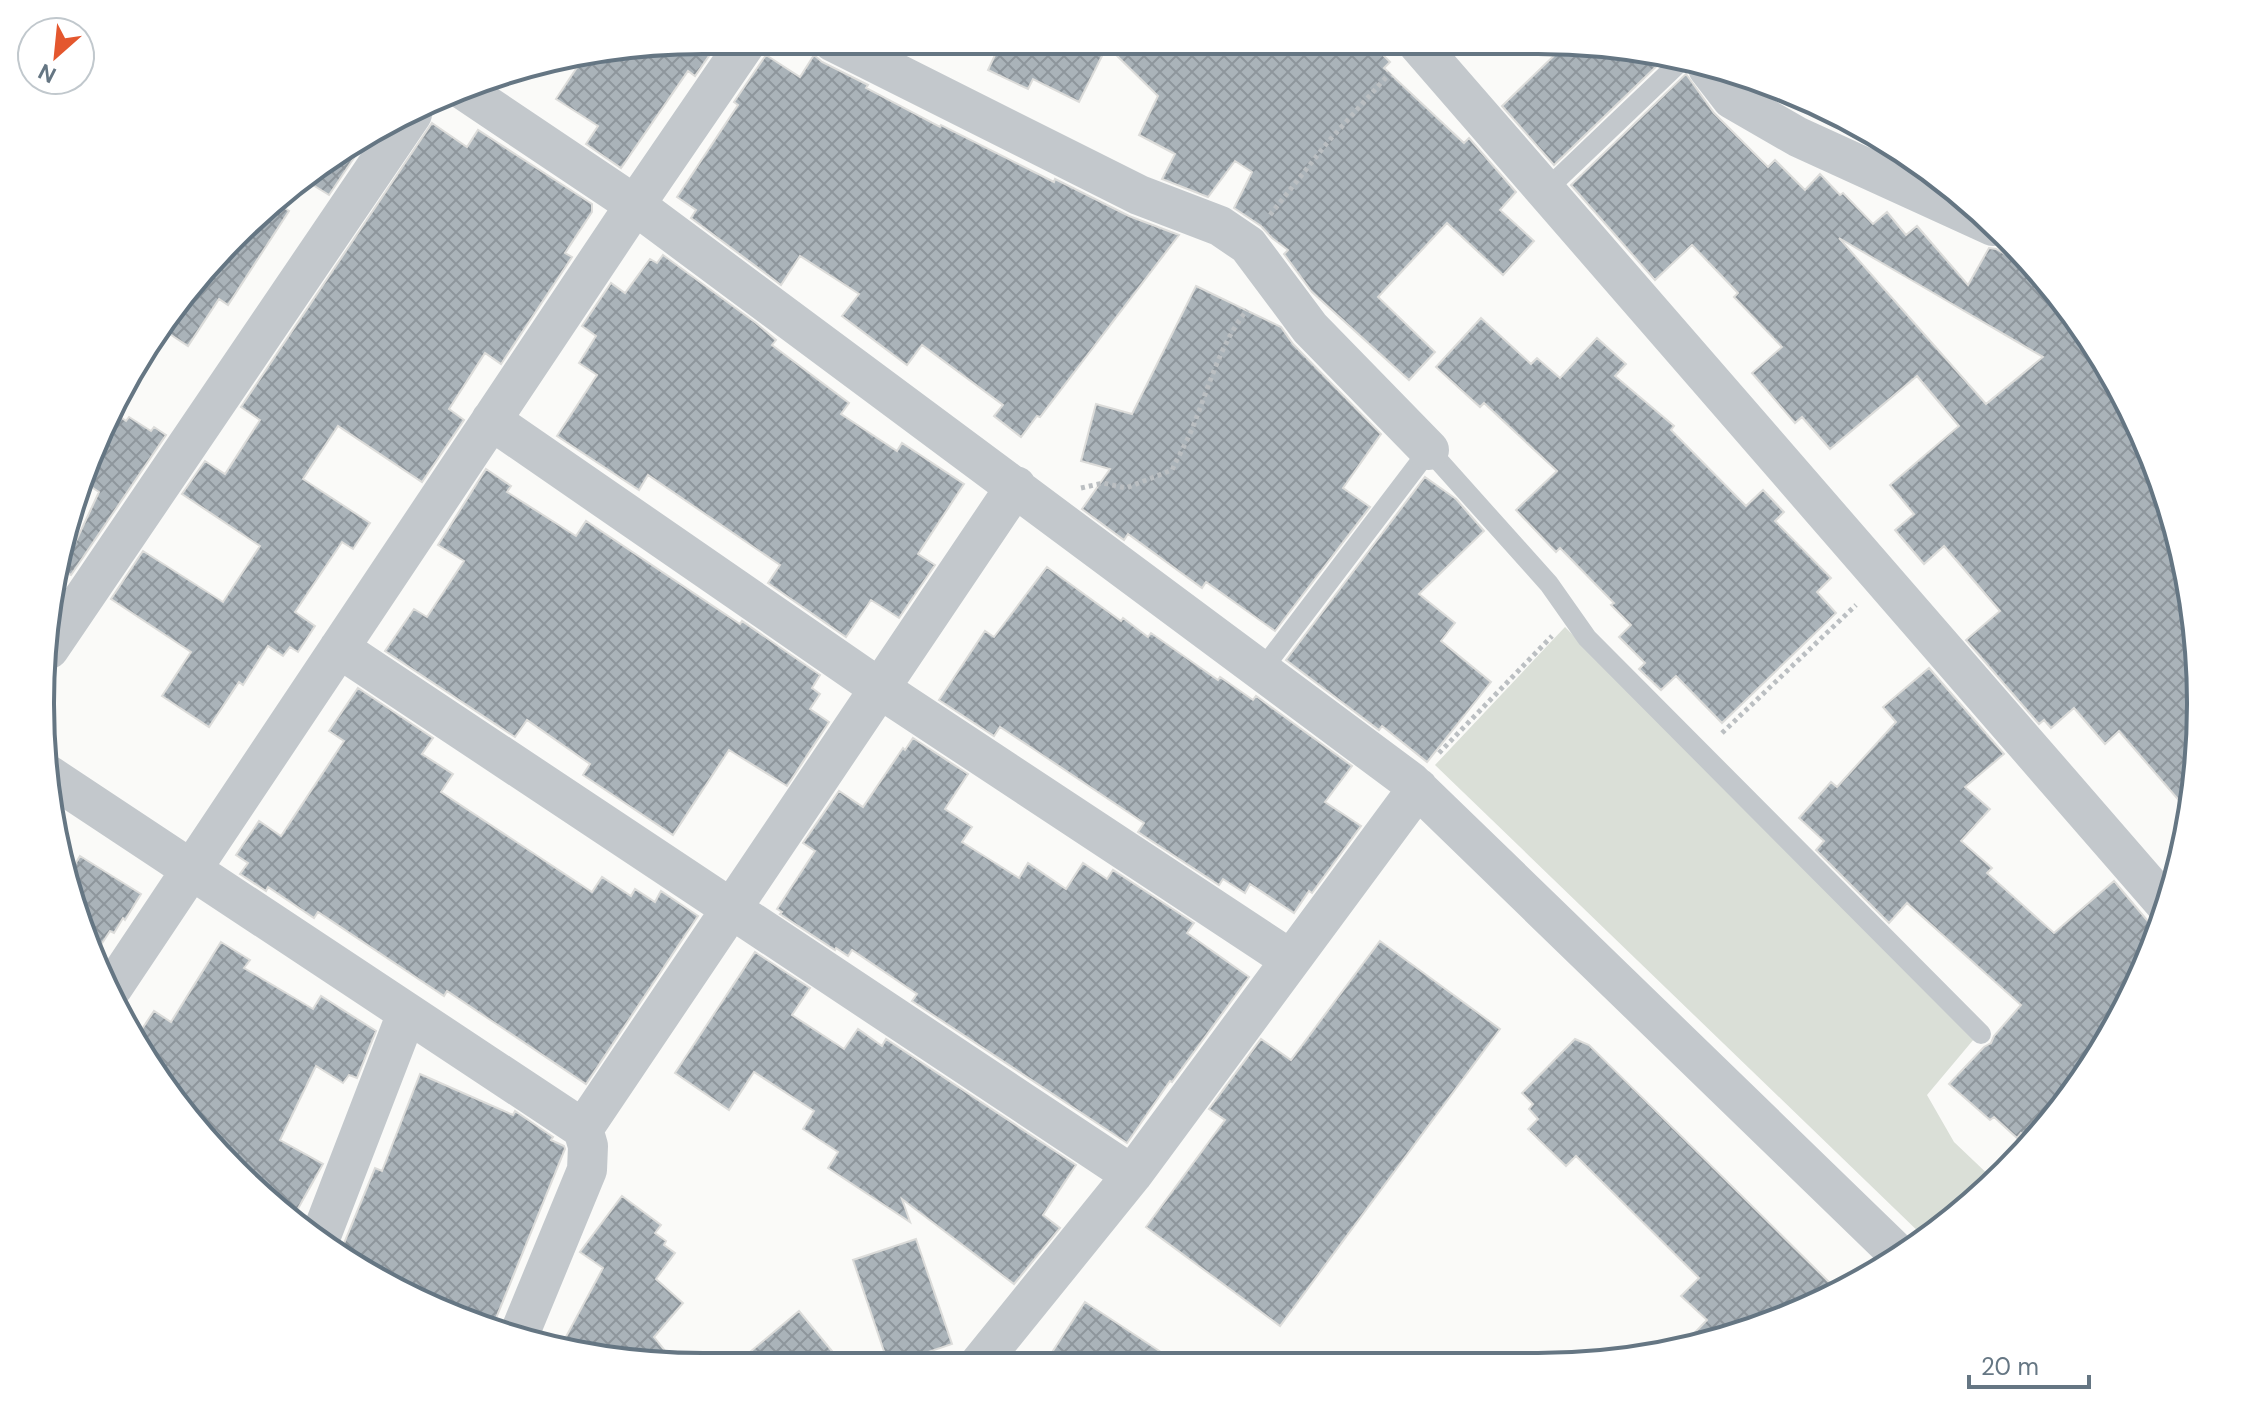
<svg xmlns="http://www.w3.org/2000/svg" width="2241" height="1407" font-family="'DM Sans',sans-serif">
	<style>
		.green { fill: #dadfd7 }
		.building { fill: url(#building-cross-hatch); stroke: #dcdcda; stroke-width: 2; fill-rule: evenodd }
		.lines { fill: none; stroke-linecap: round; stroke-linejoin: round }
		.path { stroke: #bbbfc2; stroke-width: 5; stroke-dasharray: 4 4; stroke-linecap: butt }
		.lane { stroke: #c3c8cc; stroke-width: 20 }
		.street { stroke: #c3c8cc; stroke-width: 40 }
		.rim { fill: none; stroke: #657683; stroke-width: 4 }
	</style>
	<defs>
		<pattern id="building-cross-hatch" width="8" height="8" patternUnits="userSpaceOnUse" patternTransform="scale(2)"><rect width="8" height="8" fill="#aab3b9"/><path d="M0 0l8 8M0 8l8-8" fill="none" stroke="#8e969c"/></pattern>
	</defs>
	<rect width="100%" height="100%" fill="#fafaf8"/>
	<path class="green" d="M 1565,627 L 1974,1039 L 1927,1095 L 1954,1142 L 1995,1181 L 1975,1203 L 1925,1238 L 1435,765 Z"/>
	<path class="building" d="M 709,40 L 720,40 L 695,76 L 688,71 L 621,168 L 586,144 L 598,126 L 556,99 L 582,60 Z
		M 1001,42 L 1372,44 L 1390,62 L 1384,68 L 1464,143 L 1469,138 L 1516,192 L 1500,210 L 1534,241 L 1503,275 L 1447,223 L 1378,297 L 1435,352 L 1409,380 L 1312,292 L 1284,254 L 1288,250 L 1272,238 L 1261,226 L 1234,208 L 1252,172 L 1235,161 L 1208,197 L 1162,179 L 1175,154 L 1139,135 L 1158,96 L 1107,46 L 1079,102 L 1033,79 L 1028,89 L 988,70 Z
		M 1565,45 L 1624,46 L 1666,57 L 1554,165 L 1502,106 Z
		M 766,55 L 800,77 L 814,55 L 822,62 L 868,85 L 866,88 L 940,127 L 941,125 L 1054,182 L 1055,179 L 1129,216 L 1179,235 L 1040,417 L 1037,416 L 1021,437 L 994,416 L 1003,405 L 922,345 L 907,365 L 842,316 L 859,294 L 800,256 L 781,285 L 691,218 L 696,210 L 677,197 L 738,105 L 734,102 Z
		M 1686,74 L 1714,113 L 1768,167 L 1775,160 L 1805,190 L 1820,174 L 1840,195 L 1843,193 L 1873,224 L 1887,212 L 1906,235 L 1917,226 L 1968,285 L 1989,248 L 1996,249 L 2044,276 L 2112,372 L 2166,491 L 2195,617 L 2200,748 L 2189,812 L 2119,731 L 2105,744 L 2074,708 L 2051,728 L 2044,720 L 2039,724 L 1966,640 L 2000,611 L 1944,546 L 1924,564 L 1895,530 L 1914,514 L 1890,485 L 1959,426 L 1917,376 L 1830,449 L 1802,417 L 1795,423 L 1752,373 L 1782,347 L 1734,297 L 1738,293 L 1692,245 L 1655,280 L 1571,185 ZM 1839,238 L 1918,284 L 2043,357 L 1986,404 Z
		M 432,123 L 467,147 L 478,130 L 592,204 L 592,212 L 565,253 L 572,257 L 501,364 L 485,353 L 449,409 L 464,420 L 422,482 L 338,426 L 303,479 L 370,523 L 353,549 L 342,542 L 295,612 L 315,626 L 298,652 L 290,647 L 283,656 L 268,646 L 243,685 L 239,682 L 209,727 L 162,696 L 191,652 L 111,599 L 143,551 L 223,602 L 260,546 L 182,494 L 205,461 L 225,474 L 260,420 L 241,407 Z
		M 370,134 L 329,195 L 305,180 L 334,152 Z
		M 279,204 L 289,211 L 228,305 L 219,299 L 188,346 L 162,329 L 177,299 Z
		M 663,255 L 756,323 L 776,340 L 772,345 L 849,403 L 841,414 L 897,451 L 902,443 L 964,484 L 918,554 L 935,565 L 899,618 L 871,600 L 846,637 L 768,583 L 780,565 L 648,475 L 639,490 L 557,436 L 597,375 L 579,363 L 596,336 L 582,326 L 611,283 L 625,293 L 650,259 L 657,263 Z
		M 1196,286 L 1281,327 L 1293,344 L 1381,434 L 1343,488 L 1370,507 L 1275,631 L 1206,582 L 1202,588 L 1128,534 L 1124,540 L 1082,509 L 1110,469 L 1081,461 L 1096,404 L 1132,414 Z
		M 1481,318 L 1531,364 L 1537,358 L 1560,378 L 1597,338 L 1626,364 L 1615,376 L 1674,426 L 1671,430 L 1746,506 L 1763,490 L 1784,512 L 1775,521 L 1831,578 L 1817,592 L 1836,613 L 1722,723 L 1676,676 L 1661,690 L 1639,669 L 1645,663 L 1619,637 L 1631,625 L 1611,605 L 1614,603 L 1560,548 L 1556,552 L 1516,510 L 1557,471 L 1484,403 L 1480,407 L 1436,367 Z
		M 116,414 L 126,421 L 129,417 L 151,431 L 154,427 L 166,435 L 71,575 L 62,571 L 99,492 L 81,480 Z
		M 486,469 L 511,486 L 507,492 L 576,536 L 586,521 L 740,624 L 742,621 L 820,675 L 812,688 L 820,694 L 810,709 L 829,722 L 787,786 L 729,750 L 673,835 L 583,775 L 590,764 L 527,720 L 515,737 L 385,651 L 414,609 L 427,617 L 464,561 L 438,545 Z
		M 1425,477 L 1456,499 L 1484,531 L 1419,594 L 1455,623 L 1441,641 L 1491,682 L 1427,762 L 1382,726 L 1379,730 L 1286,660 Z
		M 1047,567 L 1121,621 L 1123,618 L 1148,637 L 1151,633 L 1218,680 L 1220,677 L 1253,700 L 1256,696 L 1352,766 L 1325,802 L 1361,826 L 1312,893 L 1309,891 L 1294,913 L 1250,884 L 1245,893 L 1223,879 L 1219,885 L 1138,832 L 1144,823 L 1035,750 L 1000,727 L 994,736 L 939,700 L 985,631 L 994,637 Z
		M 1929,668 L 2004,754 L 1965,787 L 1990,809 L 1961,841 L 1992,868 L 1987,873 L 2054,933 L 2114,881 L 2157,932 L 2132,997 L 2064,1108 L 2031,1142 L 2021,1133 L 2017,1138 L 1994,1117 L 1990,1120 L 1949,1084 L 1984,1047 L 1991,1043 L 1994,1036 L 2021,1005 L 1907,903 L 1889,923 L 1816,850 L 1824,841 L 1799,818 L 1831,782 L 1837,787 L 1896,722 L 1883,707 Z
		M 358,688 L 433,738 L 422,754 L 453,774 L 441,792 L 592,892 L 602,877 L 631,896 L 635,889 L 655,902 L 661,891 L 698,916 L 586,1084 L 447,991 L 444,996 L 318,912 L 314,918 L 268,887 L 266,891 L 240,874 L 248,863 L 236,855 L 259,821 L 281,836 L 344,741 L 329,731 Z
		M 913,738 L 968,774 L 945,809 L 972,827 L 962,842 L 1019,878 L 1028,863 L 1066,889 L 1083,863 L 1107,879 L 1113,870 L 1194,923 L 1187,933 L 1249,977 L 1172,1082 L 1170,1081 L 1127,1143 L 912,1001 L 917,994 L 852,950 L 848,956 L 836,948 L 835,950 L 780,914 L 782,912 L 777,909 L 815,851 L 803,843 L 839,791 L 863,807 L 903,748 L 905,750 Z
		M 80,856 L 141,894 L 125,920 L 123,918 L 114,933 L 110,931 L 97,951 L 65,881 Z
		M 1380,941 L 1500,1029 L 1280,1326 L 1146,1227 L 1225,1120 L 1209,1109 L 1261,1039 L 1291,1060 Z
		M 221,942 L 250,960 L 244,968 L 313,1009 L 321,996 L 376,1031 L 357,1078 L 349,1075 L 343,1083 L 316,1066 L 280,1140 L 323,1164 L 291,1221 L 152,1072 L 136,1038 L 154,1011 L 171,1022 Z
		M 755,952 L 810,988 L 792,1015 L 844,1049 L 858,1029 L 882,1046 L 886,1039 L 1076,1165 L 1043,1215 L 1060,1228 L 1014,1284 L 902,1199 L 910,1222 L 828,1168 L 838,1152 L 803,1129 L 814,1111 L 754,1072 L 729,1110 L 675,1073 Z
		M 1575,1039 L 1589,1045 L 1838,1291 L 1710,1344 L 1678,1350 L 1707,1320 L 1681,1296 L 1699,1278 L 1576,1156 L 1566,1166 L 1528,1129 L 1538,1119 L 1529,1109 L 1533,1104 L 1522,1093 Z
		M 420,1074 L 513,1115 L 515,1111 L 553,1137 L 551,1140 L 564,1146 L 565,1149 L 492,1328 L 450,1317 L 340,1253 L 375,1168 L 382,1171 Z
		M 622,1196 L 661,1225 L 655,1233 L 666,1241 L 664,1245 L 675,1253 L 656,1279 L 683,1303 L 654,1337 L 674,1362 L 617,1361 L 561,1346 L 603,1268 L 580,1252 Z
		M 916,1239 L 952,1344 L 896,1363 L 888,1363 L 853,1260 Z
		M 1085,1302 L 1179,1364 L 1045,1363 Z
		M 799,1311 L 841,1362 L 738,1362 Z"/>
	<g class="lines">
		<path class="path" d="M 1270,215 L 1327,143 L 1390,73
			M 1081,488 L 1103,483 L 1126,488 L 1172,470 C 1179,455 1188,440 1194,424 C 1209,386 1221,342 1247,310
			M 1722,733 L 1856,605
			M 1439,753 L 1552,636"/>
		<path class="lane" d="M 1545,191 L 1681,61
			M 1261,671 L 1429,450 L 1549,584 L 1587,638 L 1981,1034"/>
		<path class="street" d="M 832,41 L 1139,195 L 1220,226 L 1248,245 L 1310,328 L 1429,450
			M 1418,44 L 2167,906
			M 1708,68 L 1732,99 L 1798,137 L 1993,226
			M 462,89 L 635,205 L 1411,782 L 1900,1256
			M 491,420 L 879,688 L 1291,960
			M 339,648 L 1132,1175
			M 49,649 L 412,114
			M 50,776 L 583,1129 L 588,1146 L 587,1170 L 519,1335
			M 113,987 L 635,205 L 748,40
			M 583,1129 L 1016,486
			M 319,1241 L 407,1013
			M 980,1363 L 1132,1175 L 1418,788"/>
	</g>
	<path d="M0 0H2241V1407H0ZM703 54H1538A649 649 0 0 1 2187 703V704A649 649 0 0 1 1538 1353H703A649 649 0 0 1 54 704V703A649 649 0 0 1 703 54Z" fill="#fff" fill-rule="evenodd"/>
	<path class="rim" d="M703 54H1538A649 649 0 0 1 2187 703V704A649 649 0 0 1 1538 1353H703A649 649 0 0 1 54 704V703A649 649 0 0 1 703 54Z"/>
	<g transform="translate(56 56) rotate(207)"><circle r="38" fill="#ffffff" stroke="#c1c8cd" stroke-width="2"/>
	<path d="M0-6L14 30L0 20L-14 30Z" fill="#e4572e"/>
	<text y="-12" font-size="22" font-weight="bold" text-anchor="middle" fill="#657683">N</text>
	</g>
	<path d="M1969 1375v12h120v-12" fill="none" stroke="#657683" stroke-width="4"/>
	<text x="1981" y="1375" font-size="24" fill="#657683" stroke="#ffffff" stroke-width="6" paint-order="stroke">20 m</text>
</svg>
